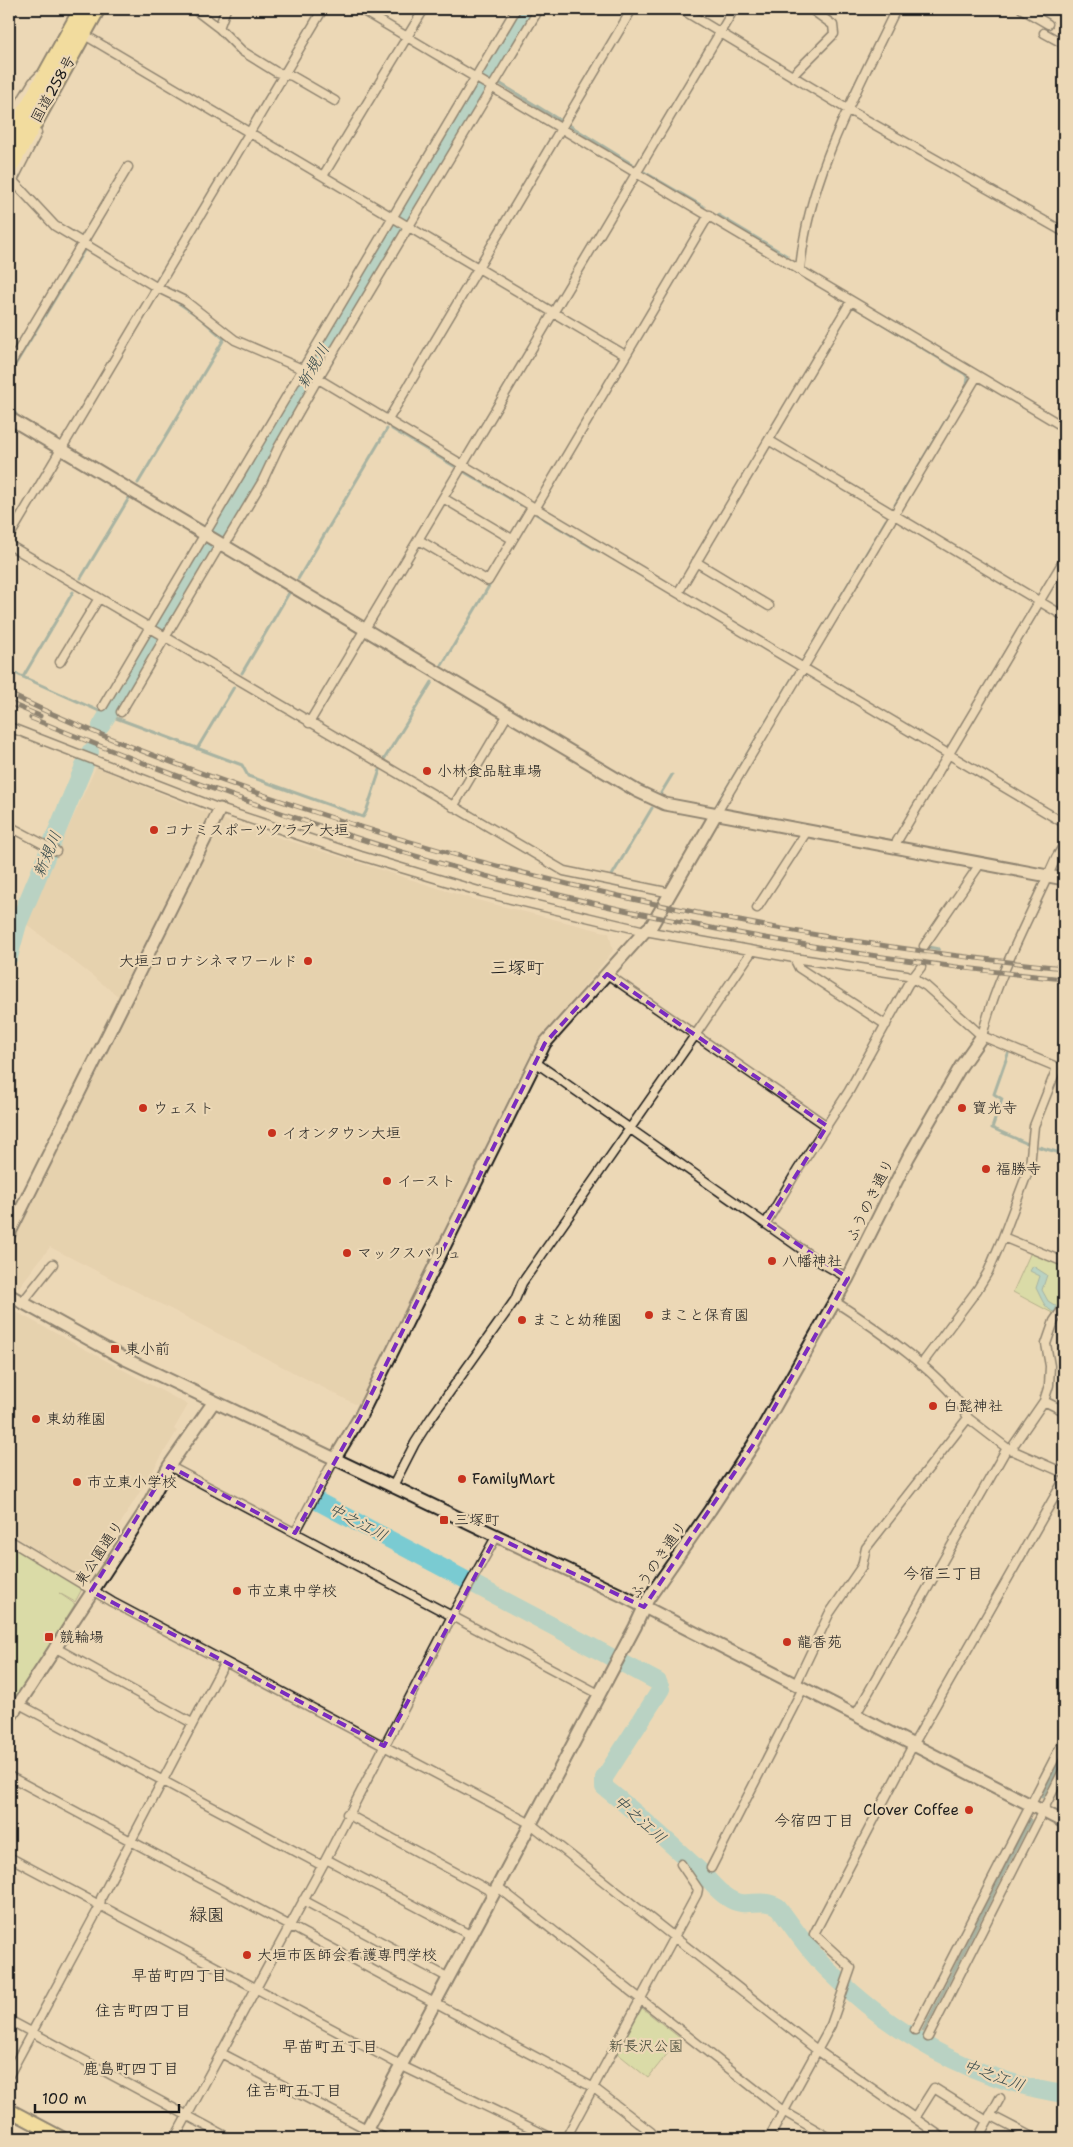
<svg xmlns="http://www.w3.org/2000/svg" width="1073" height="2147" font-family="'Shantell Sans','Klee One',sans-serif">
	<style>
		.built { fill: #dec9a5 }
		.green { fill: #c4de94; stroke: #707d58 }
		.water { fill: #7acbd2; stroke: #548589 }
		.lines { fill: none; stroke-linecap: round; stroke-linejoin: round }
		.stream { stroke: #548589; stroke-width: 3 }
		.river { stroke: #7acbd2; stroke-width: 18 }
		.street-tunnel { stroke: #c2b297; stroke-width: 8; stroke-dasharray: 8 4; stroke-linecap: butt }
		.street-casing { stroke: #1c1c1c; stroke-width: 11 }
		.secondary-casing { stroke: #1c1c1c; stroke-width: 15 }
		.primary-casing { stroke: #1c1c1c; stroke-width: 16 }
		.highway-casing { stroke: #1c1c1c; stroke-width: 19 }
		.street { stroke: #ecd8b6; stroke-width: 8 }
		.secondary { stroke: #ecd8b6; stroke-width: 11 }
		.primary { stroke: #f9e181; stroke-width: 12 }
		.highway { stroke: #f9e181; stroke-width: 15 }
		.rail-casing { stroke: #1c1c1c; stroke-width: 5 }
		.rail { stroke: #ecd8b6; stroke-width: 3; stroke-dasharray: 9; stroke-linecap: butt }
		.marked { fill: none; stroke: #7b2cbf; stroke-width: 4; stroke-dasharray: 10 6; stroke-linejoin: round }
		.poi-dot { fill: #c8321e; stroke: #ecd8b6; stroke-width: 2 }
		.labels { text-anchor: middle; dominant-baseline: central; stroke-width: 4.5; stroke-linejoin: round; paint-order: stroke }
		.street-label { font-size: 15px; fill: #1c1c1c; stroke: #ecd8b6 }
		.poi-label { font-size: 15px; fill: #1c1c1c; stroke: #ecd8b6; text-anchor: start }
		.park-label { font-size: 15px; fill: #3e4334; stroke: #ecd8b6 }
		.water-label { font-size: 16px; font-style: italic; fill: #34484a; stroke: #ecd8b6 }
		.neighbourhood-label { font-size: 16px; fill: #1c1c1c; stroke: #ecd8b6 }
		.quarter-label { font-size: 18px; fill: #1c1c1c; stroke: #ecd8b6 }
	</style>
	<rect width="100%" height="100%" fill="#ecd8b6"/>
	<filter id="ink" filterUnits="userSpaceOnUse"><feTurbulence type="fractalNoise" baseFrequency=".02" numOctaves="2"/><feDisplacementMap in="SourceGraphic" scale="10" xChannelSelector="R" yChannelSelector="G"/><feConvolveMatrix kernelMatrix="1 2 1 2 8 2 1 2 1" color-interpolation-filters="sRGB"/></filter>
	<g filter="url(#ink)">
		<path class="built" d="M 96,767 L 227,821 L 469,898 L 609,933 L 613,951 L 534,1047 L 362,1402 L 355,1404 L 50,1247 L 19,1287 L 9,1281 L 9,1219 L 118,996 L 25,923 Z
			M 9,1308 L 188,1405 L 174,1429 L 177,1431 L 86,1580 L 9,1532 Z
			M 1064,1486 L 1064,1519 L 1049,1512 Z"/>
		<path class="green" d="M 1031,1252 L 1064,1266 L 1064,1300 L 1056,1315 L 1013,1292 Z
			M 9,1544 L 82,1589 L 75,1602 L 59,1593 L 75,1604 L 9,1711 Z
			M 642,2008 L 680,2038 L 648,2078 L 617,2053 Z"/>
		<path class="water" d="M 1033,1266 L 1047,1275 L 1042,1290 L 1048,1301 L 1056,1306 L 1056,1313 C 1044,1309 1042,1299 1036,1288 L 1040,1276 L 1030,1271 Z"/>
		<g class="lines">
			<path class="stream" d="M 488,76 L 561,121
				M 569,125 L 635,166
				M 644,172 L 704,207
				M 718,215 L 787,256
				M 853,306 L 965,374 L 968,378 L 967,385 L 895,505
				M 9,375 L 86,247
				M 9,409 L 16,414
				M 392,429 L 454,466
				M 466,473 L 521,505
				M 138,483 L 224,339 L 198,316 L 171,298
				M 536,514 L 598,551
				M 81,578 L 129,498
				M 298,579 L 387,429
				M 73,592 L 23,677 L 108,715 L 242,765 L 248,776 L 363,817 L 366,812 L 380,770
				M 804,659 L 886,520
				M 442,665 L 492,581
				M 9,670 L 23,677
				M 242,673 L 289,593
				M 197,749 L 234,687
				M 383,761 L 432,682
				M 661,793 L 672,775
				M 719,801 L 796,672
				M 611,877 L 652,808
				M 929,944 L 928,947 L 939,949
				M 1008,1054 L 994,1094 L 1002,1099 L 992,1128 L 1028,1144
				M 1039,1147 L 1064,1154
				M 1042,1797 L 1064,1754
				M 923,2031 L 1030,1820"/>
			<path class="river" d="M 101,726 L 381,254 C 400,213 424,169 453,135 L 528,9
				M 9,957 L 18,924 L 90,752
				M 319,1502 L 658,1682 L 661,1689 L 604,1778 L 604,1787 C 637,1813 669,1842 700,1871 C 709,1880 717,1891 728,1898 C 746,1910 760,1896 778,1907 C 794,1928 809,1952 828,1970 C 894,2035 972,2080 1064,2094"/>
			<path class="street-tunnel" d="M 921,967 L 924,946"/>
			<g class="street-casing">
				<path id="street" d="M 194,9 L 219,28 L 242,51 L 276,72 L 292,76 L 335,101
					M 360,9 L 1064,427
					M 681,9 L 847,109 L 1064,232
					M 1022,9 L 1048,24
					M 9,16 L 13,9
					M 219,28 L 226,9
					M 1044,33 L 1064,44
					M 83,34 L 625,355
					M 792,76 L 834,34 L 833,25 L 811,9
					M 9,121 L 33,82 L 40,75
					M 323,176 L 424,9
					M 13,181 L 55,226 L 156,287 L 185,301 L 235,340 L 300,368 L 1064,823
					M 9,188 L 37,133
					M 800,270 C 808,176 856,93 896,9
					M 9,366 L 128,167
					M 388,420 L 632,9
					M 770,441 L 1064,616
					M 443,498 L 512,539
					M 535,509 L 709,215
					M 9,537 L 323,9
					M 419,540 L 488,581 L 532,507
					M 9,545 L 564,871 L 671,893
					M 696,562 L 769,606
					M 678,593 L 851,301
					M 60,662 L 99,598
					M 103,706 L 516,9
					M 121,712 L 218,548 L 225,544 L 262,482 L 278,448 L 321,373 L 539,9
					M 309,723 L 734,9
					M 9,727 L 220,809 L 361,856 L 482,892 L 645,931 L 794,958 L 907,975 L 926,986 L 982,1036 L 1064,1070
					M 453,807 L 508,714
					M 716,814 L 977,376
					M 9,826 L 56,851
					M 893,848 L 1064,560
					M 757,908 L 807,831
					M 924,946 L 980,864
					M 794,958 L 799,968 L 886,1025
					M 607,974 L 827,1126
					M 982,1036 C 998,973 1030,917 1056,858 L 1064,845
					M 535,1062 L 820,1262 L 848,1278
					M 1057,1068 L 1034,1126 L 1030,1166 L 1003,1237 L 1064,1262
					M 766,1223 L 797,1171 L 849,1091 L 908,984 L 921,967
					M 834,1301 C 870,1324 952,1380 968,1418
					M 21,1304 L 53,1264
					M 921,1365 L 977,1290 L 988,1272 L 1003,1237
					M 1044,1401 L 1064,1411
					M 1011,1449 L 1044,1401 L 1049,1385 L 1050,1366 L 1046,1344 L 1054,1321 L 1064,1307
					M 169,1466 L 599,1694
					M 393,1486 L 415,1443 L 431,1418 L 515,1300 L 522,1283 L 696,1034 L 752,951
					M 295,1533 L 334,1460
					M 9,1540 L 112,1602 L 531,1824 L 817,2050 L 943,2138
					M 54,1647 L 192,1723
					M 796,1684 L 829,1614 L 862,1566 L 866,1548 L 968,1418 L 1007,1448 L 1064,1473
					M 19,1704 L 321,1865
					M 855,1716 L 1007,1448
					M 9,1776 L 594,2088 L 651,2132 L 652,2138
					M 347,1814 L 494,1893
					M 9,1857 L 402,2066 L 552,2138
					M 326,1859 L 472,1936
					M 711,1868 L 803,1688
					M 498,1887 L 783,2111 L 830,2138
					M 303,1900 L 449,1978
					M 9,2020 L 229,2138
					M 915,2030 L 1064,1740
					M 928,2037 L 1064,1769
					M 221,2053 L 384,2138
					M 9,2075 L 100,1906 L 101,1898 L 225,1662
					M 990,2115 L 1034,2138
					M 915,2118 L 934,2088 L 987,2121
					M 175,2138 L 326,1859 L 452,1616 L 496,1537
					M 566,2138 L 697,1894 L 698,1889 L 681,1864
					M 769,2138 L 831,2025 L 851,1968 L 814,1934 L 913,1745 L 1064,1480
					M 978,2138 L 1000,2098"/>
			</g>
			<g class="secondary-casing">
				<path id="secondary" d="M 9,418 L 637,791 L 665,804 L 1064,879
					M 9,1234 L 220,809
					M 9,1295 L 123,1358 L 625,1597 L 1064,1822
					M 334,1460 L 361,1415 L 545,1043 L 645,931 L 652,925 L 716,814
					M 9,1719 L 143,1514 L 169,1466 L 213,1403
					M 362,2138 L 494,1893 L 635,1627 L 648,1599 L 710,1510 L 753,1445 L 848,1278 L 908,1158 L 961,1066 L 982,1036"/>
			</g>
			<g class="primary-casing">
				<path id="primary" d="M 9,2110 L 62,2138"/>
			</g>
			<g class="highway-casing">
				<path id="highway" d="M 9,141 L 82,9
					M 9,169 L 97,9"/>
			</g>
			<use href="#street" class="street"/>
			<use href="#secondary" class="secondary"/>
			<use href="#primary" class="primary"/>
			<use href="#highway" class="highway"/>
			<g class="rail-casing">
				<path id="rail" d="M 9,694 C 101,738 198,773 296,806 C 545,889 803,942 1064,968
					M 9,703 L 40,716
					M 31,718 C 236,803 448,875 666,919 C 798,946 930,966 1064,979"/>
			</g>
			<use href="#rail" class="rail"/>
		</g>
	</g>
	<path d="M0 0H1073V2147H0ZM 607,974 L 827,1126 L 766,1223 L 848,1278 L 753,1445 L 644,1607 L 496,1537 L 384,1746 L 91,1591 L 169,1466 L 295,1533 L 361,1415 L 545,1043 Z" fill="#ecd8b6" fill-opacity=".55" fill-rule="evenodd"/>
	<path class="marked" d="M 607,974 L 827,1126 L 766,1223 L 848,1278 L 753,1445 L 644,1607 L 496,1537 L 384,1746 L 91,1591 L 169,1466 L 295,1533 L 361,1415 L 545,1043 Z"/>
	<g class="poi-dot">
		<circle cx="427" cy="771" r="5"/>
		<circle cx="154" cy="830" r="5"/>
		<circle cx="308" cy="961" r="5"/>
		<circle cx="143" cy="1108" r="5"/>
		<circle cx="962" cy="1108" r="5"/>
		<circle cx="272" cy="1133" r="5"/>
		<circle cx="986" cy="1169" r="5"/>
		<circle cx="387" cy="1181" r="5"/>
		<circle cx="347" cy="1253" r="5"/>
		<circle cx="772" cy="1261" r="5"/>
		<circle cx="649" cy="1315" r="5"/>
		<circle cx="522" cy="1320" r="5"/>
		<rect x="110" y="1344" width="10" height="10" rx="2.5"/>
		<circle cx="933" cy="1406" r="5"/>
		<circle cx="36" cy="1419" r="5"/>
		<circle cx="462" cy="1479" r="5"/>
		<circle cx="77" cy="1482" r="5"/>
		<rect x="439" y="1515" width="10" height="10" rx="2.5"/>
		<circle cx="237" cy="1591" r="5"/>
		<rect x="44" y="1632" width="10" height="10" rx="2.5"/>
		<circle cx="787" cy="1642" r="5"/>
		<circle cx="969" cy="1810" r="5"/>
		<circle cx="247" cy="1955" r="5"/>
	</g>
	<g class="labels">
		<g class="street-label">
			<text transform="translate(53 89) rotate(-61)">国道258号</text>
			<text transform="translate(870 1200) rotate(-64)">ふうのき通り</text>
			<text transform="translate(99 1553) rotate(-56)">東公園通り</text>
			<text transform="translate(658 1560) rotate(-56)">ふうのき通り</text>
		</g>
		<g class="poi-label">
			<text x="437" y="771">小林食品駐車場</text>
			<text x="164" y="830">コナミスポーツクラブ 大垣</text>
			<text x="298" y="961" text-anchor="end">大垣コロナシネマワールド</text>
			<text x="153" y="1108">ウェスト</text>
			<text x="972" y="1108">寶光寺</text>
			<text x="282" y="1133">イオンタウン大垣</text>
			<text x="996" y="1169">福勝寺</text>
			<text x="397" y="1181">イースト</text>
			<text x="357" y="1253">マックスバリュ</text>
			<text x="782" y="1261">八幡神社</text>
			<text x="659" y="1315">まこと保育園</text>
			<text x="532" y="1320">まこと幼稚園</text>
			<text x="125" y="1349">東小前</text>
			<text x="943" y="1406">白髭神社</text>
			<text x="46" y="1419">東幼稚園</text>
			<text x="472" y="1479">FamilyMart</text>
			<text x="87" y="1482">市立東小学校</text>
			<text x="454" y="1520">三塚町</text>
			<text x="247" y="1591">市立東中学校</text>
			<text x="59" y="1637">競輪場</text>
			<text x="797" y="1642">龍香苑</text>
			<text x="959" y="1810" text-anchor="end">Clover Coffee</text>
			<text x="257" y="1955">大垣市医師会看護専門学校</text>
		</g>
		<g class="park-label">
			<text x="646" y="2046">新長沢公園</text>
		</g>
		<g class="water-label">
			<text transform="translate(313 366) rotate(-60)">新規川</text>
			<text transform="translate(47 854) rotate(-67)">新規川</text>
			<text transform="translate(358 1522) rotate(28)">中之江川</text>
			<text transform="translate(640 1819) rotate(42)">中之江川</text>
			<text transform="translate(994 2075) rotate(20)">中之江川</text>
		</g>
		<g class="neighbourhood-label">
			<text x="943" y="1573">今宿三丁目</text>
			<text x="814" y="1820">今宿四丁目</text>
			<text x="179" y="1975">早苗町四丁目</text>
			<text x="143" y="2010">住吉町四丁目</text>
			<text x="330" y="2046">早苗町五丁目</text>
			<text x="131" y="2068">鹿島町四丁目</text>
			<text x="294" y="2090">住吉町五丁目</text>
		</g>
		<g class="quarter-label">
			<text x="517" y="968">三塚町</text>
			<text x="207" y="1915">緑園</text>
		</g>
	</g>
	<rect width="1073" height="2147" fill="none" stroke="#ecd8b6" stroke-width="30"/>
	<rect x="15" y="15" width="1043" height="2117" fill="none" stroke="#1c1c1c" stroke-width="2" filter="url(#ink)"/>
	<path d="M35 2104v8h144v-8" fill="none" stroke="#1c1c1c" stroke-width="2.5"/>
	<text x="42" y="2104" font-size="15" fill="#1c1c1c" stroke="#ecd8b6" stroke-width="4" paint-order="stroke">100 m</text>
</svg>
